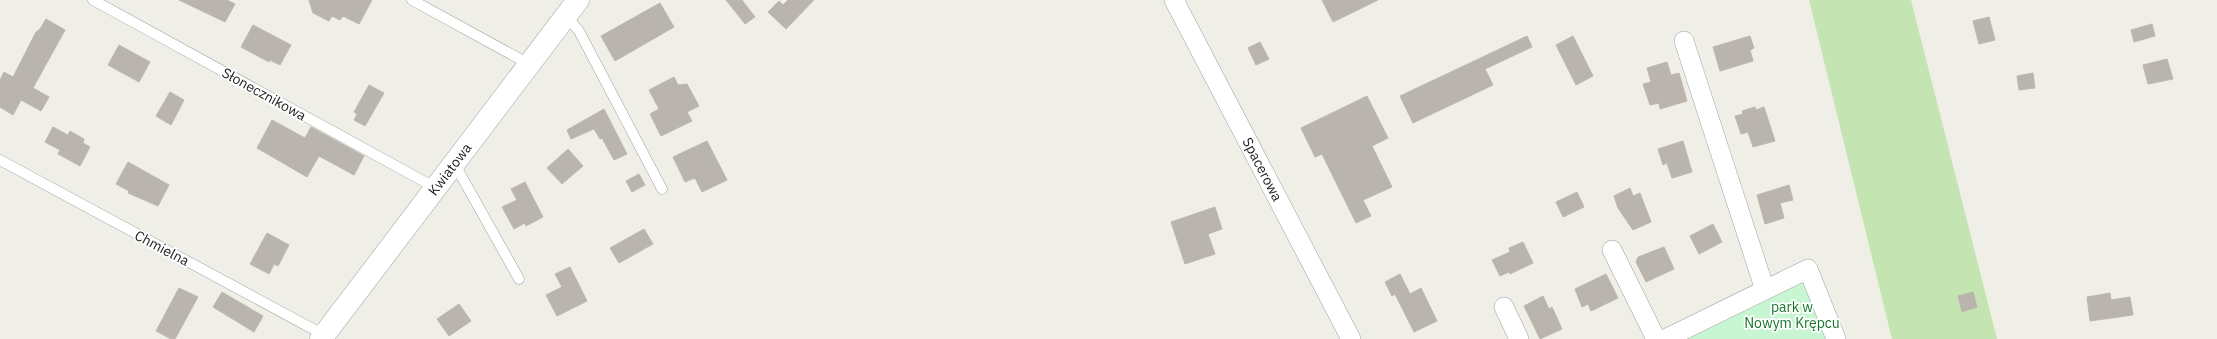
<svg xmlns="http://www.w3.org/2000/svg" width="2217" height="339" font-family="'IBM Plex Sans',sans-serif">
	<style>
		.grass { fill: #c4e5b2 }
		.park { fill: #c8f5d2 }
		.building { fill: #b9b4ad; stroke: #c0b7ab }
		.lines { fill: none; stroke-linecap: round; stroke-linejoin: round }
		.service-casing { stroke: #a1a1a1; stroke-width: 11 }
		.minor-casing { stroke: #a1a1a1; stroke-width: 20 }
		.tertiary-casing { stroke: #a1a1a1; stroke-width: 23 }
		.service { stroke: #fff; stroke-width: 10 }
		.minor { stroke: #fff; stroke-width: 19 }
		.tertiary { stroke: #fff; stroke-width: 22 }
		.labels { text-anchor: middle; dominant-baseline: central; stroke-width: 3.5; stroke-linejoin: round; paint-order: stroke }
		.street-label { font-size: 14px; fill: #202020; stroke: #fff }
		.park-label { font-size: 14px; fill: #16752b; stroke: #fff }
	</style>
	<rect width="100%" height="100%" fill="#efeee7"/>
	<path class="grass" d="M 1809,0 L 1911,0 L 1997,339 L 1892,339 Z"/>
	<path class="park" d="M 1806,281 L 1828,339 L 1686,339 Z"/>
	<path class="building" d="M 179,0 L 227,0 L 235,4 L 225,22 Z
		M 309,0 L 372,0 L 359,24 L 343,16 L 340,20 L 332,16 L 329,21 L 313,13 Z
		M 726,0 L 742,0 L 755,17 L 745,24 Z
		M 788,0 L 814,0 L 786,29 L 768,12 L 779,1 L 783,5 Z
		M 1322,0 L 1378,0 L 1333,22 Z
		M 660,3 L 674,27 L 615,61 L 601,36 Z
		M 1989,17 L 1995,40 L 1979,44 L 1973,21 Z
		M 46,19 L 65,30 L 33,88 L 49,97 L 41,111 L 21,100 L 13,115 L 0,107 L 0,80 L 4,72 L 13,77 L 36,32 L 40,29 Z
		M 2152,24 L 2155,36 L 2134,42 L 2131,30 Z
		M 253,25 L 291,45 L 280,65 L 270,60 L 269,62 L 241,47 Z
		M 1527,36 L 1532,47 L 1485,69 L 1493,85 L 1413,123 L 1400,96 Z
		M 1573,36 L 1593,76 L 1576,85 L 1556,45 Z
		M 1750,36 L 1754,48 L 1750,50 L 1753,61 L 1720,71 L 1713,47 Z
		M 1260,42 L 1269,59 L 1256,65 L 1248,48 Z
		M 119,45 L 150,62 L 139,82 L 108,65 Z
		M 2167,59 L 2173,79 L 2148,84 L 2143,65 Z
		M 1667,62 L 1671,75 L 1679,73 L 1687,101 L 1660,109 L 1659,103 L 1650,105 L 1643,84 L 1651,82 L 1647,68 Z
		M 2033,73 L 2035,88 L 2019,90 L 2017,76 Z
		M 674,77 L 678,85 L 687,84 L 699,106 L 687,112 L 692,121 L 661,136 L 650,114 L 659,109 L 649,90 Z
		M 369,85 L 384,93 L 365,126 L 354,120 L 357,114 L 354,112 Z
		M 170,92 L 184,100 L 171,125 L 156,116 Z
		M 1367,96 L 1388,138 L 1372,146 L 1392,187 L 1363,200 L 1371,216 L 1356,223 L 1322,154 L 1315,157 L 1301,128 Z
		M 1755,107 L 1756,110 L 1764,107 L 1775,141 L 1753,147 L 1748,132 L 1741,134 L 1735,116 L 1743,114 L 1742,111 Z
		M 604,109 L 627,154 L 614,160 L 602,138 L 600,139 L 594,129 L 571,139 L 567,130 Z
		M 272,120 L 305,138 L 311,127 L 364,156 L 354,175 L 319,156 L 307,177 L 257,148 Z
		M 53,127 L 68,135 L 70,131 L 84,139 L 83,143 L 90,147 L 80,166 L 58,154 L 60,150 L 45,142 Z
		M 707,141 L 727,180 L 702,192 L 695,178 L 685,182 L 673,157 Z
		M 1683,141 L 1692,172 L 1672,178 L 1667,163 L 1663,165 L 1658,149 Z
		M 568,149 L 583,166 L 562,184 L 547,168 Z
		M 128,162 L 169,185 L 158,206 L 128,193 L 129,191 L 116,184 Z
		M 639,174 L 645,185 L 632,192 L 626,181 Z
		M 525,182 L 543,217 L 526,226 L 525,223 L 514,229 L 502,207 L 517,200 L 511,189 Z
		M 1789,185 L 1793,200 L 1780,203 L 1784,218 L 1765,224 L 1757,195 Z
		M 1630,188 L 1633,196 L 1640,193 L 1651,222 L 1633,230 L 1618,208 L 1614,196 Z
		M 1577,192 L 1584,207 L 1563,217 L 1556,202 Z
		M 1215,207 L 1222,229 L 1208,234 L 1215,254 L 1185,264 L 1171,222 Z
		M 1713,224 L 1722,242 L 1699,254 L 1690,236 Z
		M 644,229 L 653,244 L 619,263 L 610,248 Z
		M 267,233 L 289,245 L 278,266 L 274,264 L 269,274 L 250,264 Z
		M 1523,242 L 1533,263 L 1510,274 L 1509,272 L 1500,276 L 1492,260 L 1510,252 L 1509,248 Z
		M 1664,247 L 1674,269 L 1646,282 L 1636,262 L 1638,257 Z
		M 570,267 L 587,301 L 557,316 L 546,295 L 562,287 L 555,274 Z
		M 1400,274 L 1410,294 L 1421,288 L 1437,321 L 1414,332 L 1395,294 L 1392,296 L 1385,282 Z
		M 1606,274 L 1618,298 L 1591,311 L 1588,304 L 1582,307 L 1575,289 Z
		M 179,288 L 198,297 L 175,339 L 171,339 L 156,331 Z
		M 222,292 L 263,316 L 254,332 L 213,307 Z
		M 1973,292 L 1977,307 L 1962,312 L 1958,296 Z
		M 2110,293 L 2111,300 L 2130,297 L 2133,315 L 2090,321 L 2087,297 Z
		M 1543,296 L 1549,309 L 1552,307 L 1562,329 L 1540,339 L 1524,306 Z
		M 459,304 L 471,321 L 449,336 L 437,319 Z"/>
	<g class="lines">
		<g class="service-casing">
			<path id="service" d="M 93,0 L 436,188
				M 412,0 L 529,64
				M 566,16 L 579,31 L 662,189
				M 0,160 L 324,335
				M 454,163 L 519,279"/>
		</g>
		<g class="minor-casing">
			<g id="minor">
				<path id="s1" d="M 1174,0 L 1351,339"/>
				<path d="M 1684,41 L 1765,290"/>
				<path d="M 1612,250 L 1656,339"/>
				<path d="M 1504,307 L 1519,339"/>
				<path d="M 1665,339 L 1808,269 L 1836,339"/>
			</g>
		</g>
		<g class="tertiary-casing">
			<g id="tertiary">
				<path id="s2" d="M 321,339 L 578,0"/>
			</g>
		</g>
		<use href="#service" class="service"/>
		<use href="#minor" class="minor"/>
		<use href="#tertiary" class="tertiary"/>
	</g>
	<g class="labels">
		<g class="street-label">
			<text transform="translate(264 94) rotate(29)">Słonecznikowa</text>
			<text stroke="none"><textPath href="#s1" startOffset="191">Spacerowa</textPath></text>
			<text stroke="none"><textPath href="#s2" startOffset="213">Kwiatowa</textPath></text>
			<text transform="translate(162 248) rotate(28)">Chmielna</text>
		</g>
		<g class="park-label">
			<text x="1792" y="307">park w<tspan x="1792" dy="16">Nowym Krępcu</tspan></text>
		</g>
	</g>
</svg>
